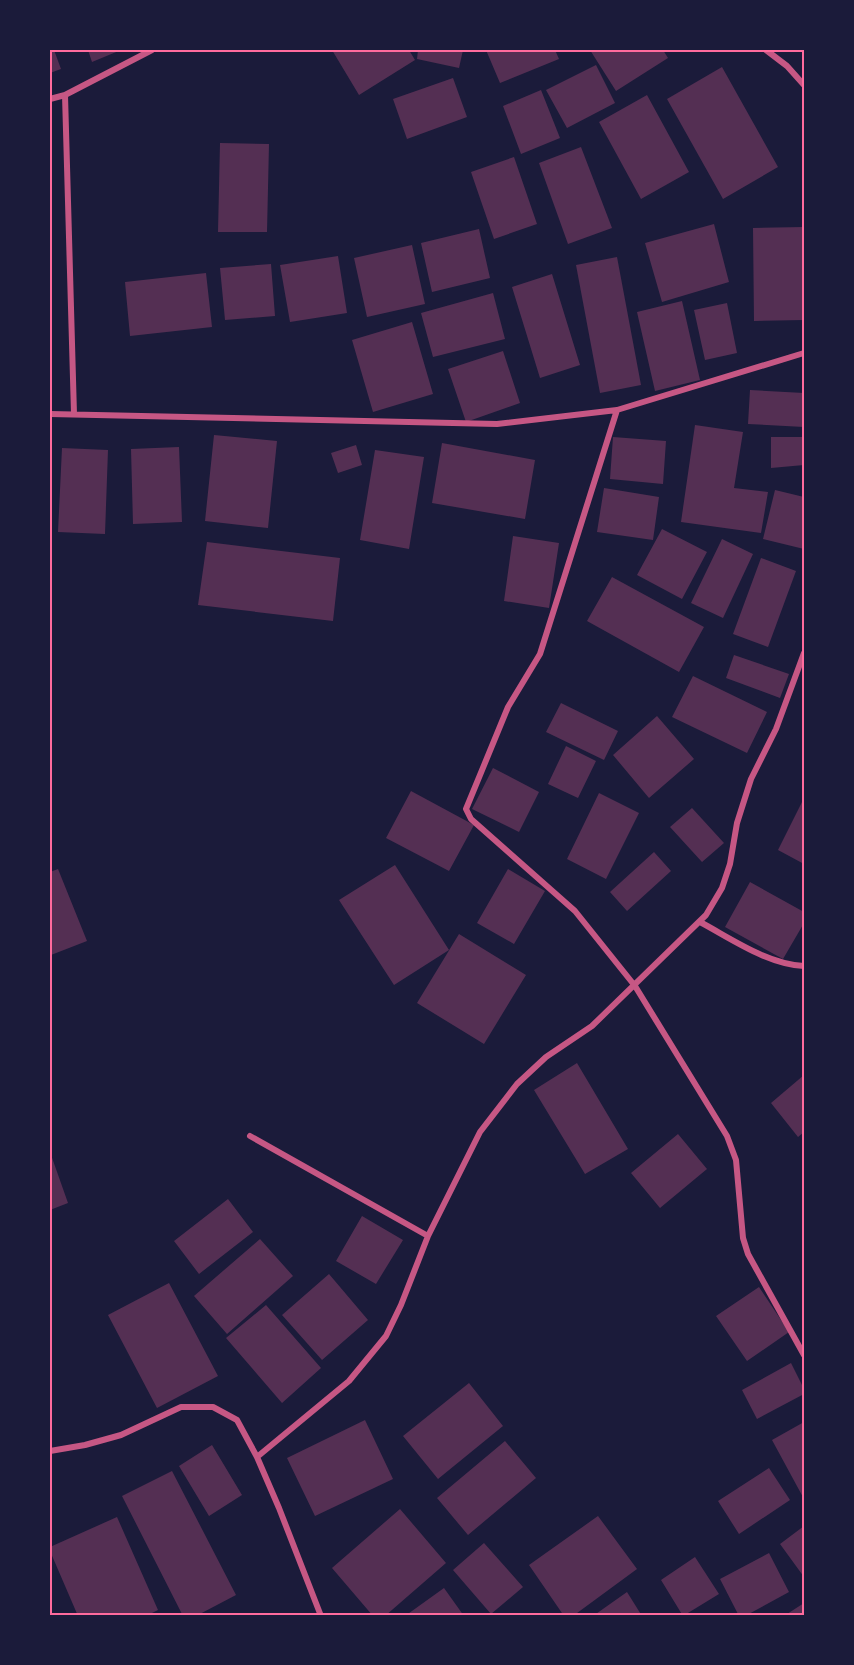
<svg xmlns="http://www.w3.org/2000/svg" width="854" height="1665" font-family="'Source Sans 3',sans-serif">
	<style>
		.building { fill: #542f53 }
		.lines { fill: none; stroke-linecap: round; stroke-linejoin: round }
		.minor { stroke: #c65784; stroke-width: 6 }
		.neatline { fill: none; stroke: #ff6b9d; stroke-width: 2 }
	</style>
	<rect width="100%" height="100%" fill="#1b1b3a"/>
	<path class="building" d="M 50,50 L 54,50 L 61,69 L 50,73 Z
		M 88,50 L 121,50 L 92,62 Z
		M 332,50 L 409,50 L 415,60 L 359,95 Z
		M 418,50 L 463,50 L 459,68 L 417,59 Z
		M 486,50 L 555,50 L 559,59 L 500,83 Z
		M 590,50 L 663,50 L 668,58 L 616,91 Z
		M 596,65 L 615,103 L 567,128 L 546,90 Z
		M 722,67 L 778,167 L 723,199 L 667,99 Z
		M 453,78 L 467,117 L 407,139 L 393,99 Z
		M 541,90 L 560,138 L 521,154 L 503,106 Z
		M 647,95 L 689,172 L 641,199 L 599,122 Z
		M 220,143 L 269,144 L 267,232 L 218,232 Z
		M 581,147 L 612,228 L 568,244 L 539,163 Z
		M 514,157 L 537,224 L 494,239 L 471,172 Z
		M 50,201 L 52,201 L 52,266 L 50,266 Z
		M 714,224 L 729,282 L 662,302 L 645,243 Z
		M 804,227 L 804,320 L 754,321 L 753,228 Z
		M 479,229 L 490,278 L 432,292 L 421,243 Z
		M 412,245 L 425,304 L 367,317 L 354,258 Z
		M 338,256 L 347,313 L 290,322 L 280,265 Z
		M 617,257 L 641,385 L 600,393 L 576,265 Z
		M 271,264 L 275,316 L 225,320 L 220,268 Z
		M 206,273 L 212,327 L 130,336 L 125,282 Z
		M 552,274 L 580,365 L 540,378 L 512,287 Z
		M 493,293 L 505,339 L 433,357 L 421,313 Z
		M 682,301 L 700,380 L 655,391 L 637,312 Z
		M 727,303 L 737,353 L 705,360 L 694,310 Z
		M 412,322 L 433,394 L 373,412 L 352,340 Z
		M 503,351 L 520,403 L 466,422 L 448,369 Z
		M 750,390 L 804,393 L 804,427 L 748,424 Z
		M 695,425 L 743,432 L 734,488 L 768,492 L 761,533 L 681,522 Z
		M 214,435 L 277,441 L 268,528 L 205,521 Z
		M 613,437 L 666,441 L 663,484 L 610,479 Z
		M 771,437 L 804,437 L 804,465 L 771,468 Z
		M 442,443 L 535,460 L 525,519 L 432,503 Z
		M 356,445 L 362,465 L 338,473 L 331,453 Z
		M 179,447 L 182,522 L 133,524 L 131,449 Z
		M 62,448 L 108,450 L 105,534 L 58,532 Z
		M 375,450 L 424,457 L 409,549 L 360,540 Z
		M 604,488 L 659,497 L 653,540 L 597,532 Z
		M 775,490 L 804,497 L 804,549 L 763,539 Z
		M 662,529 L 707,552 L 682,599 L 637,575 Z
		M 513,536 L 559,543 L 549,608 L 504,601 Z
		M 722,539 L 753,554 L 723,618 L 691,603 Z
		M 207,542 L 340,558 L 333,621 L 198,605 Z
		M 761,558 L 796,571 L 768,647 L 733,634 Z
		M 612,577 L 704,627 L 679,672 L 587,621 Z
		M 734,655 L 789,674 L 780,698 L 726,678 Z
		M 693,676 L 767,712 L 747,753 L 672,717 Z
		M 561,703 L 618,731 L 604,760 L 546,732 Z
		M 657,716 L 694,759 L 649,798 L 613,755 Z
		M 566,746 L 596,761 L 578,798 L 548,784 Z
		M 493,768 L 539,792 L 519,832 L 472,809 Z
		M 411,791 L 474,825 L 449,871 L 386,838 Z
		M 599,793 L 639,813 L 606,879 L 567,859 Z
		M 804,798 L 804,864 L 778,850 Z
		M 692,808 L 724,843 L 702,862 L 670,827 Z
		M 654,852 L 671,871 L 627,911 L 610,892 Z
		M 395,865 L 449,950 L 394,985 L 339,900 Z
		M 58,869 L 87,941 L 51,955 L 50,950 L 50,872 Z
		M 508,869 L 545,891 L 514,944 L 477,923 Z
		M 750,882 L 804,912 L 804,923 L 783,959 L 725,927 Z
		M 459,934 L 526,975 L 484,1044 L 417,1003 Z
		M 577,1063 L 628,1149 L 585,1174 L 534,1090 Z
		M 804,1075 L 804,1132 L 798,1137 L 771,1103 Z
		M 678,1134 L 707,1169 L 660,1208 L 631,1173 Z
		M 50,1152 L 68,1203 L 50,1210 Z
		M 228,1199 L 253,1232 L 199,1274 L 174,1241 Z
		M 362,1216 L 403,1240 L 376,1284 L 336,1261 Z
		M 260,1239 L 293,1276 L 227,1334 L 194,1296 Z
		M 329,1274 L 368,1320 L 322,1360 L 282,1315 Z
		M 169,1283 L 218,1376 L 157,1408 L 108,1315 Z
		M 759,1287 L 789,1332 L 747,1361 L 716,1316 Z
		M 266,1305 L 321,1368 L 282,1403 L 226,1338 Z
		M 791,1363 L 804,1389 L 804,1394 L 757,1419 L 742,1390 Z
		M 469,1383 L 503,1426 L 438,1479 L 403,1436 Z
		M 365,1420 L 393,1479 L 315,1516 L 287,1458 Z
		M 804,1422 L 804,1499 L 772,1440 Z
		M 505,1441 L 536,1478 L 468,1535 L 437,1498 Z
		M 212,1445 L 242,1495 L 209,1516 L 179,1466 Z
		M 769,1468 L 790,1500 L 739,1534 L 718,1501 Z
		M 172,1471 L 236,1595 L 196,1616 L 183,1616 L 122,1496 Z
		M 400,1509 L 446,1563 L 385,1616 L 373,1616 L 332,1568 Z
		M 598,1516 L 637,1569 L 573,1616 L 564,1616 L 529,1565 Z
		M 117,1517 L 158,1610 L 146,1616 L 78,1616 L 50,1551 L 50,1547 Z
		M 804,1526 L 804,1577 L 780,1544 Z
		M 484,1543 L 523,1587 L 491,1614 L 453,1570 Z
		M 769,1553 L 789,1592 L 745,1616 L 739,1616 L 720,1579 Z
		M 695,1557 L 719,1594 L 683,1616 L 661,1580 Z
		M 444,1588 L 464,1616 L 405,1616 Z
		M 627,1592 L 642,1616 L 593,1616 Z
		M 804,1603 L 804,1616 L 784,1616 Z"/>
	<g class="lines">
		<path class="minor" d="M 766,50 L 787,66 L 804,85
			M 65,95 L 74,414
			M 50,99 L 65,95 L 152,50
			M 617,410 L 540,654 L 508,707 L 466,809 L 471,819 L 575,911 L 635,986 L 727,1136 L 736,1160 L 743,1238 L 748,1254 L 804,1355
			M 50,414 L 497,424 L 617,410 L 804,353
			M 700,922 C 732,939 767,964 804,966
			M 250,1136 L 428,1236
			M 50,1451 L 85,1445 L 121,1435 L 181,1407 L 213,1407 L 237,1420 L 257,1457 L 279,1508 L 321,1616
			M 257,1457 L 349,1381 L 386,1336 L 401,1305 L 428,1236 L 480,1132 L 517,1084 L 546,1057 L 592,1026 L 706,915 L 722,888 L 730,864 L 737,823 L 751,779 L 776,729 L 804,653"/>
	</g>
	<rect width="854" height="1665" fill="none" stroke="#1b1b3a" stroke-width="102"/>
	<rect x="51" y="51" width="752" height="1563" class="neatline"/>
</svg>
